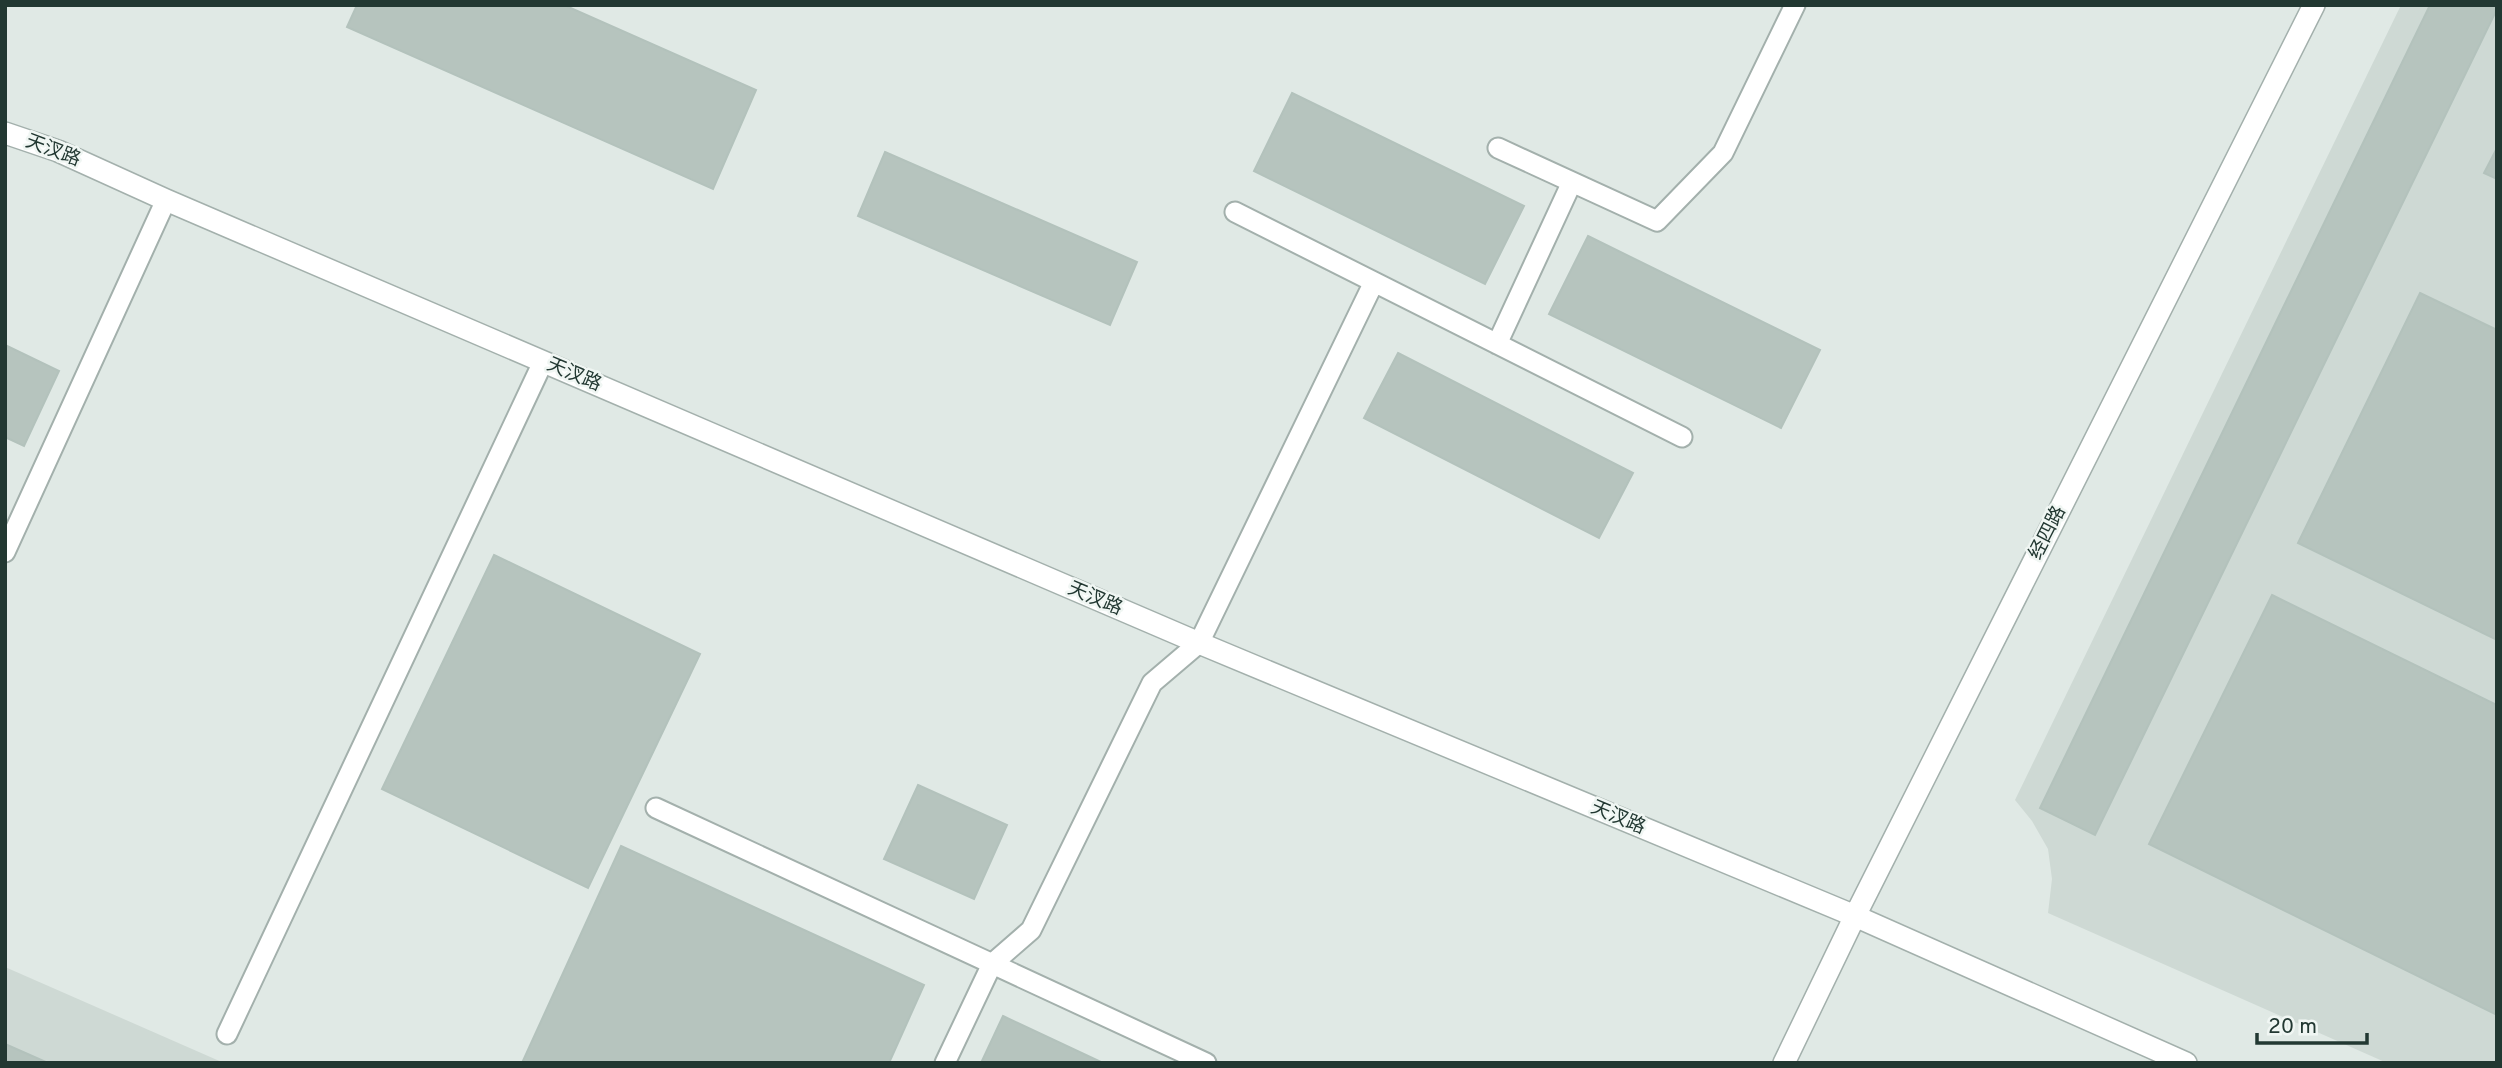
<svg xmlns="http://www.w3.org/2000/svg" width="2502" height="1068" font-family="Overpass,'Noto Sans SC',sans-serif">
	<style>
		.built { fill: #ced9d4 }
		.building { fill: #b6c4be; stroke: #b3c2bc; stroke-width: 2 }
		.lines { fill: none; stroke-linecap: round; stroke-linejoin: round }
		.service-casing { stroke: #a3b0ac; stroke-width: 23 }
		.tertiary-casing { stroke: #a3b0ac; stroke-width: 24 }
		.service { stroke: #fff; stroke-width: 19 }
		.tertiary { stroke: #fff; stroke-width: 21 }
		.labels { text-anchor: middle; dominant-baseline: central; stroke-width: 5; stroke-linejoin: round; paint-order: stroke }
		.street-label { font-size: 19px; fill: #223832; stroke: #f0f6f3 }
	</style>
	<rect width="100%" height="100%" fill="#e0e9e5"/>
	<path class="built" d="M 2401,5 L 2497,5 L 2497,1063 L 2387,1063 L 2048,913 L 2052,879 L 2048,849 L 2032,821 L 2015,800 Z
		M 5,967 L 224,1063 L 5,1063 Z"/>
	<path class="building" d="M 357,5 L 564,5 L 756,90 L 713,189 L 347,27 Z
		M 2430,5 L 2497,5 L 2497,9 L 2095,835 L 2040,808 Z
		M 1292,93 L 1524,206 L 1485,284 L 1254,171 Z
		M 2497,148 L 2497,179 L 2484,173 Z
		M 885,152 L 1137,262 L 1110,325 L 858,216 Z
		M 1588,236 L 1820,350 L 1781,428 L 1549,314 Z
		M 2420,293 L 2497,330 L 2497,640 L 2298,543 Z
		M 5,345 L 59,371 L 24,446 L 5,437 Z
		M 1398,353 L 1633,473 L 1599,538 L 1364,418 Z
		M 494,555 L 700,654 L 588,888 L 382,789 Z
		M 2272,595 L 2497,705 L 2497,1015 L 2149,844 Z
		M 918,785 L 1007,825 L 974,899 L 884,859 Z
		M 621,846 L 924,985 L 889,1063 L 522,1063 Z
		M 1003,1016 L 1103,1063 L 981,1063 Z
		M 5,1044 L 48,1063 L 5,1063 Z"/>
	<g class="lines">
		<g class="service-casing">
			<path id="service" d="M 1498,148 L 1657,221 L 1723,153 L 1795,5
				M 1235,212 L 1682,437
				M 1497,344 L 1572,182
				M 5,552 L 166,200
				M 656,808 L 1206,1063
				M 227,1034 L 543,362
				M 945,1063 L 992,964 L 1031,930 L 1152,683 L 1199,643 L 1374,282"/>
		</g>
		<g class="tertiary-casing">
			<path id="tertiary" d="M 5,133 L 58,151 L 166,200 L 1199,643 L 1855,916 L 2186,1063
				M 1784,1063 L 1855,916 L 2314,5"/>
		</g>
		<use href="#service" class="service"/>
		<use href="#tertiary" class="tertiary"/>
	</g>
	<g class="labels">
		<g class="street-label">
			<text transform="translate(53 151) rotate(21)">天汊路</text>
			<text transform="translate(574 375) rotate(23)">天汊路</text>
			<text transform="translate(2048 533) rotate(-63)">经四路</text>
			<text transform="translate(1095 599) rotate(23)">天汊路</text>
			<text transform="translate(1618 818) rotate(23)">天汊路</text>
		</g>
	</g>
	<rect width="2502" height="1068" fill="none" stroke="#223832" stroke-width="14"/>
	<path d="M2257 1033v10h110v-10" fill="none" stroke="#223832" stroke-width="3.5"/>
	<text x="2268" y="1033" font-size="21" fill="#223832" stroke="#f0f6f3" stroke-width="5" paint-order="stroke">20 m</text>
</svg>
